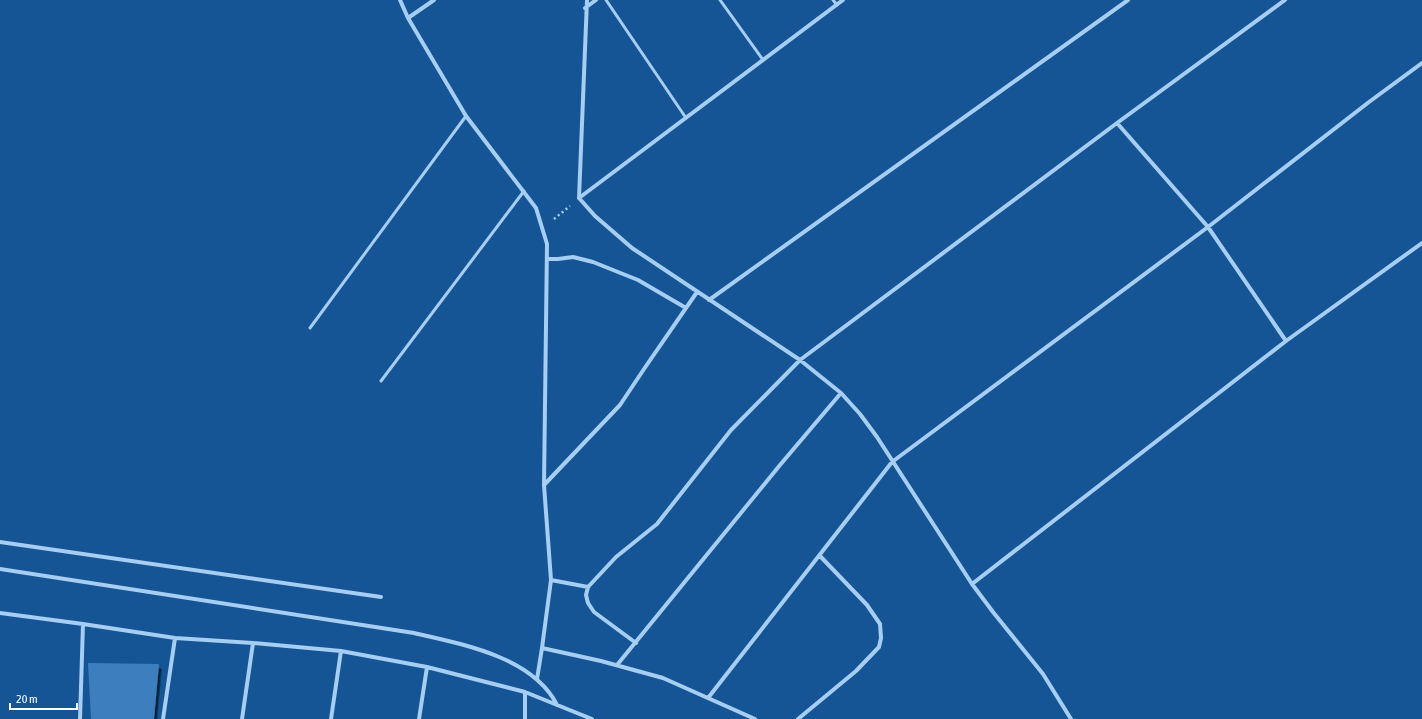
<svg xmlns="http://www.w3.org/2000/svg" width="1422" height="719" font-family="'Asap Condensed',sans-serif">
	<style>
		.building { fill: #3d7fbe; filter: url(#shadow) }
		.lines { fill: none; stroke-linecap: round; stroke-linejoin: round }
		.path { stroke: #a6cdf2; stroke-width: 2.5; stroke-dasharray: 2 3; stroke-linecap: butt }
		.lane { stroke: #a6cdf2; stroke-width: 3 }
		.street { stroke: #a6cdf2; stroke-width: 4 }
	</style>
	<defs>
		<filter id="shadow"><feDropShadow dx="2.5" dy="4.5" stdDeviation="0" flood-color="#0009"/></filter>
	</defs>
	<rect width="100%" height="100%" fill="#155596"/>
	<path class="building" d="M 88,663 L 159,664 L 154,719 L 91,719 Z"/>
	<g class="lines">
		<path class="path" d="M 554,219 L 570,206"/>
		<path class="lane" d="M 606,0 L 686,118
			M 720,0 L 763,60
			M 833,0 L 837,5
			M 310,328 L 466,116
			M 381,381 L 524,191"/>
		<path class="street" d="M 400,0 L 408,18 L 466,116 L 536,208 L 547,244 L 544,485 L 551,580 L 542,648 L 537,679
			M 587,0 L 579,198 L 595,216 L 632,248 L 800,360 L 841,393 L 860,414 L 877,437 L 972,584 L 993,612 L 1043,674 L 1071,719
			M 585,8 L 596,0
			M 408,18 L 434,0
			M 1117,123 L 1208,227 L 1286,341
			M 579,198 L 843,0
			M 548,259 L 558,259 L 573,257 L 593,262 L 638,280 L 686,308
			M 709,300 L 1128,0
			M 544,485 L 620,405 L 644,369 L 697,292
			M 0,542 L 381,597
			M 0,569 L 414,633 C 462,644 533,657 557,705
			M 551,580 L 588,587
			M 972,584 L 1286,341 L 1422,243
			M 0,613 L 83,624 L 175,638 L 253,643 L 341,651 L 427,667 L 525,692 L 592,719
			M 636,643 L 594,612 L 588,603 L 586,595 L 588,587 L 616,557 L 657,524 L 731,430 L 800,360 L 1117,123 L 1285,0
			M 542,648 L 601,661 L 663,678 L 755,719
			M 617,665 L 780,465 L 841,393
			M 708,698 L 892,462 L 1208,227 L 1369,102 L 1422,63
			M 80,719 L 83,624
			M 163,719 L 175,638
			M 242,719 L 253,643
			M 331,719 L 341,651
			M 419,719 L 427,667
			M 525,719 L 525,692
			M 798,719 L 856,671 L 879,647 L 881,638 L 880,624 L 867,605 L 820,556"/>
	</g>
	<path d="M10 703v6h67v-6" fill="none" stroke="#ffffff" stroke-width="2"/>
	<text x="16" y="703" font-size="12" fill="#ffffff" stroke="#155596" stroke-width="3" paint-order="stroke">20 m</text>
</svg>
